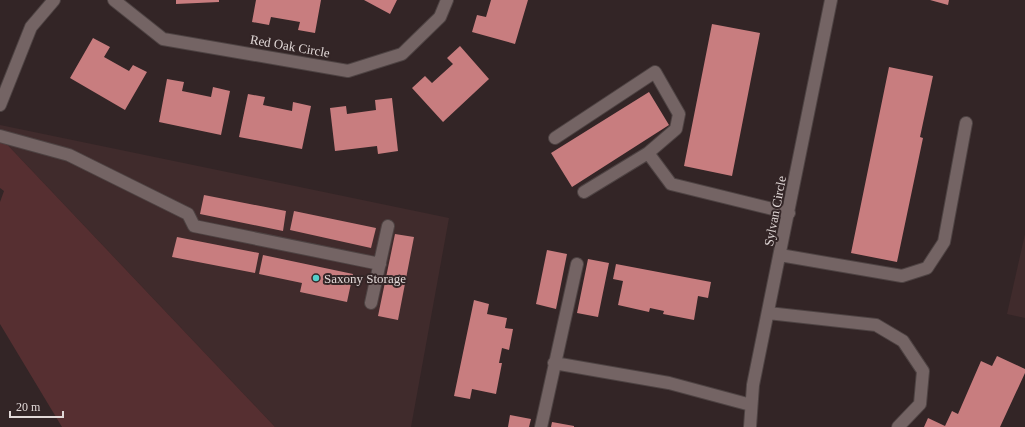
<svg xmlns="http://www.w3.org/2000/svg" width="1025" height="427" font-family="Georgia,serif">
	<style>
		.built { fill: #402b2c }
		.green { fill: #562f31 }
		.building { fill: #c87d7f }
		.lines { fill: none; stroke-linecap: round; stroke-linejoin: round }
		.minor-casing { stroke: #4e4343; stroke-width: 14 }
		.minor { stroke: #746464; stroke-width: 12 }
		.poi-dot { fill: #53cdc9; stroke: #332526; stroke-width: 1.5 }
		.labels { text-anchor: middle; dominant-baseline: central; stroke-width: 4; stroke-linejoin: round; paint-order: stroke }
		.street-label { font-size: 13px; fill: #e1d8d7; stroke: #332526 }
		.poi-label { font-size: 13px; fill: #e1d8d7; stroke: #332526; text-anchor: start }
	</style>
	<rect width="100%" height="100%" fill="#332526"/>
	<path class="built" d="M 0,125 L 449,218 L 411,427 L 275,427 L 0,137 Z
		M 1025,234 L 1025,318 L 1007,314 Z"/>
	<path class="green" d="M 0,137 L 275,427 L 62,427 L 0,324 L 0,202 L 4,191 L 0,188 Z"/>
	<path class="building" d="M 176,0 L 219,0 L 219,2 L 176,4 Z
		M 256,0 L 321,0 L 315,33 L 298,30 L 300,22 L 271,17 L 269,25 L 252,22 Z
		M 364,0 L 397,0 L 390,14 Z
		M 491,0 L 528,0 L 515,44 L 472,32 L 477,15 L 486,17 Z
		M 930,0 L 949,0 L 948,5 Z
		M 712,24 L 760,33 L 732,176 L 684,166 Z
		M 93,38 L 110,47 L 104,57 L 129,71 L 133,65 L 147,72 L 125,110 L 70,78 Z
		M 460,46 L 489,79 L 443,122 L 412,88 L 425,76 L 432,83 L 453,64 L 447,58 Z
		M 889,67 L 933,76 L 920,137 L 923,138 L 897,262 L 851,253 Z
		M 167,79 L 184,82 L 182,91 L 211,97 L 213,87 L 230,91 L 221,135 L 159,122 Z
		M 649,92 L 669,125 L 572,187 L 551,153 Z
		M 248,94 L 265,97 L 263,105 L 292,111 L 293,102 L 311,106 L 302,149 L 239,137 Z
		M 392,98 L 398,151 L 378,154 L 377,146 L 335,151 L 330,108 L 346,106 L 347,114 L 376,110 L 375,100 Z
		M 204,195 L 286,211 L 283,231 L 200,214 Z
		M 294,211 L 376,228 L 371,248 L 290,230 Z
		M 395,234 L 414,237 L 398,320 L 378,316 Z
		M 177,237 L 259,253 L 255,273 L 172,257 Z
		M 547,250 L 567,254 L 556,309 L 536,304 Z
		M 263,255 L 353,274 L 347,302 L 300,292 L 302,283 L 259,274 Z
		M 588,259 L 609,263 L 598,317 L 577,313 Z
		M 616,264 L 711,282 L 708,298 L 698,296 L 694,320 L 663,314 L 664,311 L 650,308 L 649,312 L 618,305 L 623,281 L 613,279 Z
		M 474,300 L 489,304 L 487,314 L 507,318 L 505,328 L 513,329 L 509,350 L 502,348 L 499,363 L 502,363 L 496,394 L 472,389 L 470,399 L 454,396 Z
		M 997,356 L 1025,369 L 1025,373 L 1000,427 L 924,427 L 928,418 L 945,426 L 952,411 L 958,414 L 981,361 L 992,366 Z
		M 510,415 L 531,419 L 529,427 L 508,427 Z
		M 552,422 L 574,426 L 574,427 L 551,427 Z"/>
	<g class="lines">
		<g class="minor-casing">
			<path id="minor" d="M 114,0 L 163,39 L 348,71 L 402,54 L 440,17 L 447,0
				M 0,105 L 31,27 L 54,0
				M 0,136 L 69,155 L 188,214 L 194,226 L 380,264
				M 555,138 L 655,72 L 679,114 L 676,129 L 648,153 L 671,184 L 789,213
				M 584,192 L 648,153
				M 780,255 L 902,276 L 927,268 L 944,242 L 966,123
				M 371,303 L 388,226
				M 768,313 L 876,325 L 903,341 L 923,371 L 920,404 L 898,427
				M 554,363 L 669,383 L 751,405
				M 541,427 L 577,264
				M 750,427 L 753,385 L 831,0"/>
		</g>
		<use href="#minor" class="minor"/>
	</g>
	<circle class="poi-dot" cx="316" cy="278" r="4"/>
	<g class="labels">
		<g class="street-label">
			<text transform="translate(290 46) rotate(10)">Red Oak Circle</text>
			<text transform="translate(775 211) rotate(-79)">Sylvan Circle</text>
		</g>
		<g class="poi-label">
			<text x="324" y="278">Saxony Storage</text>
		</g>
	</g>
	<path d="M10 411v6h53v-6" fill="none" stroke="#e1d8d7" stroke-width="2"/>
	<text x="16" y="411" font-size="12" fill="#e1d8d7" stroke="#332526" stroke-width="3" paint-order="stroke">20 m</text>
</svg>
